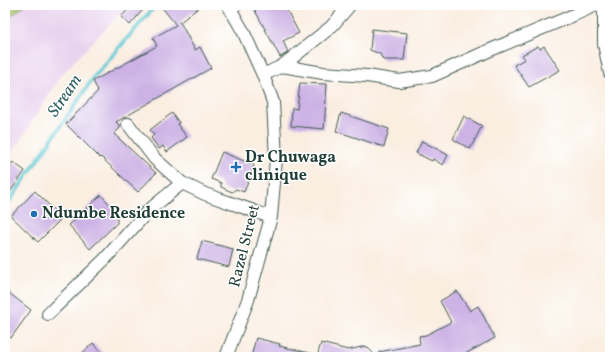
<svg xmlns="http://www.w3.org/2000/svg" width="615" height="362" font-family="Vollkorn,serif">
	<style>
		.built { fill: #e8d2ee }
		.green { fill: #a6be63; stroke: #627e4c }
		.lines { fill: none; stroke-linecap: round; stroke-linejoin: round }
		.stream { stroke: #5cc8d3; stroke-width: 4 }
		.building { fill: #ccb2e5 }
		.service-casing { stroke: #40584e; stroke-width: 8 }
		.minor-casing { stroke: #40584e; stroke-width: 14 }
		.service { stroke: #fff; stroke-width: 6 }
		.minor { stroke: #fff; stroke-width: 12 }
		.poi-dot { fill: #1f6fb2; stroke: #fff; stroke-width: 1.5 }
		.labels { text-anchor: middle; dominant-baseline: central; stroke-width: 3; stroke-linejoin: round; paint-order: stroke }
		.poi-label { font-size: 16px; font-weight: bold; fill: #1f3d34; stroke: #fff; text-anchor: start }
		.street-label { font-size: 16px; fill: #1f3d34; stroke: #fff }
		.water-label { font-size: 17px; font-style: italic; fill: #2e605c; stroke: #fff }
	</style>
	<rect width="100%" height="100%" fill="#fff"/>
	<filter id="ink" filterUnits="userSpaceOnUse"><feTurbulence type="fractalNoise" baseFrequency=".025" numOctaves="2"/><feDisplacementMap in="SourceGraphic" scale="8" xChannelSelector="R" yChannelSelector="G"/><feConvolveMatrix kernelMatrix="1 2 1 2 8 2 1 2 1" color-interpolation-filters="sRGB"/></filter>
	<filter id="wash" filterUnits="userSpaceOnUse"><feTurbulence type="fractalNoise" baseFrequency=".012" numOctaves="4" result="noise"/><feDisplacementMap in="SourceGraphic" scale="16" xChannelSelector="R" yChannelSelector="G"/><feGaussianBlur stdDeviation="0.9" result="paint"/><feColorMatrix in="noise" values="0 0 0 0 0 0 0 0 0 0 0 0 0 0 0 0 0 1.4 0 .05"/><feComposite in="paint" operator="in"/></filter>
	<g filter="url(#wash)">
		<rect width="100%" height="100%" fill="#faeee1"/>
		<path class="built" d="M 5,5 L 128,5 L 63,73 L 5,164 Z"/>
		<path class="green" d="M 5,5 L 25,5 L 5,21 Z"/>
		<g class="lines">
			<path class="stream" d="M 5,208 L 94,77 L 156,5"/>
		</g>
		<g id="blocks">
			<path class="building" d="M 132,5 L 147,5 L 130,25 L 121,17 Z
				M 160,5 L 202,5 L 179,23 L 180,22 L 195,50 L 200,47 L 211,68 L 116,122 L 121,127 L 114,134 L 156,173 L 138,192 L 101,157 L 100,158 L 66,124 L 98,91 L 93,81 L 157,46 L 153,38 L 176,25 Z
				M 252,5 L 284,5 L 299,33 L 283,41 L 288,52 L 284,55 L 280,57 Z
				M 372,29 L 407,33 L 404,60 L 383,60 L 380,54 L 370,50 Z
				M 538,46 L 540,49 L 544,46 L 560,70 L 529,87 L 514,65 L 525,59 L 522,55 Z
				M 300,83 L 327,84 L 324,129 L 291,126 L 292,108 L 297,109 Z
				M 172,113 L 179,123 L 177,124 L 187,137 L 167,152 L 163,146 L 159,149 L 151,138 L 154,135 L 150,130 Z
				M 341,113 L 389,129 L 384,147 L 336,131 Z
				M 464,116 L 482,126 L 470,149 L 453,139 Z
				M 422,141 L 448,155 L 443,165 L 433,159 L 432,161 L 416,153 Z
				M 222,152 L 254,165 L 244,192 L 236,189 L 232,192 L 221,187 L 221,183 L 211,179 Z
				M 13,162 L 25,171 L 5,199 L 5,173 Z
				M 35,191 L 62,218 L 38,242 L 11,216 Z
				M 101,195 L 119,214 L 117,216 L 117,223 L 90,249 L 69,225 Z
				M 202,241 L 233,249 L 229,267 L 197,259 Z
				M 5,290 L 31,310 L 11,338 L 5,333 Z
				M 457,291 L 470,311 L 478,306 L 495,338 L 459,357 L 379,357 L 379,352 L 420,344 L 419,336 L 426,335 L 451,322 L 440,301 Z
				M 256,338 L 280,344 L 279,346 L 310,353 L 310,357 L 251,357 Z
				M 93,343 L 106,357 L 78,357 Z
				M 321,343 L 348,350 L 366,346 L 377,357 L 317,357 Z"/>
		</g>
	</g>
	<g filter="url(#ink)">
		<use href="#blocks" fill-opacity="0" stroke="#40584e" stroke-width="1"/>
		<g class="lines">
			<g class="service-casing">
				<path id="service" d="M 232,11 L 241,5"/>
			</g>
			<g class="minor-casing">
				<path id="minor" d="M 604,5 L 604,44 L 610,73
					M 282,66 L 323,73 L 367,76 L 399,81 L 432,76 L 488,51 L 574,15 L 596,5
					M 263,75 L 282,66 L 331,27 L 350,5
					M 128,124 L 155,159 L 182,183 L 205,194 L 271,217
					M 48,314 L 105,259 L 148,211 L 182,183
					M 226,357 L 248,300 L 271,217 L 276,159 L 273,102 L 263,75 L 243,31 L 228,5"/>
			</g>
			<use href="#service" class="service"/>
			<use href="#minor" class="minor"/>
		</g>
	</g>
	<g class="poi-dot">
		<path d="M234 161h4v4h4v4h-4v4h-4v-4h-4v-4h4z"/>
		<circle cx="34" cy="214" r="4"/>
	</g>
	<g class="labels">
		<g class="poi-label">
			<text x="245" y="158">Dr Chuwaga<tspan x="245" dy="18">clinique</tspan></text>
			<text x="42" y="214">Ndumbe Residence</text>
		</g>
		<g class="street-label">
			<text transform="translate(245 246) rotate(-76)">Razel Street</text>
		</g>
		<g class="water-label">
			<text transform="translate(65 96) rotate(-56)">Stream</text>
		</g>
	</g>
	<rect width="615" height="362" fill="none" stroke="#fff" stroke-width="20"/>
</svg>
